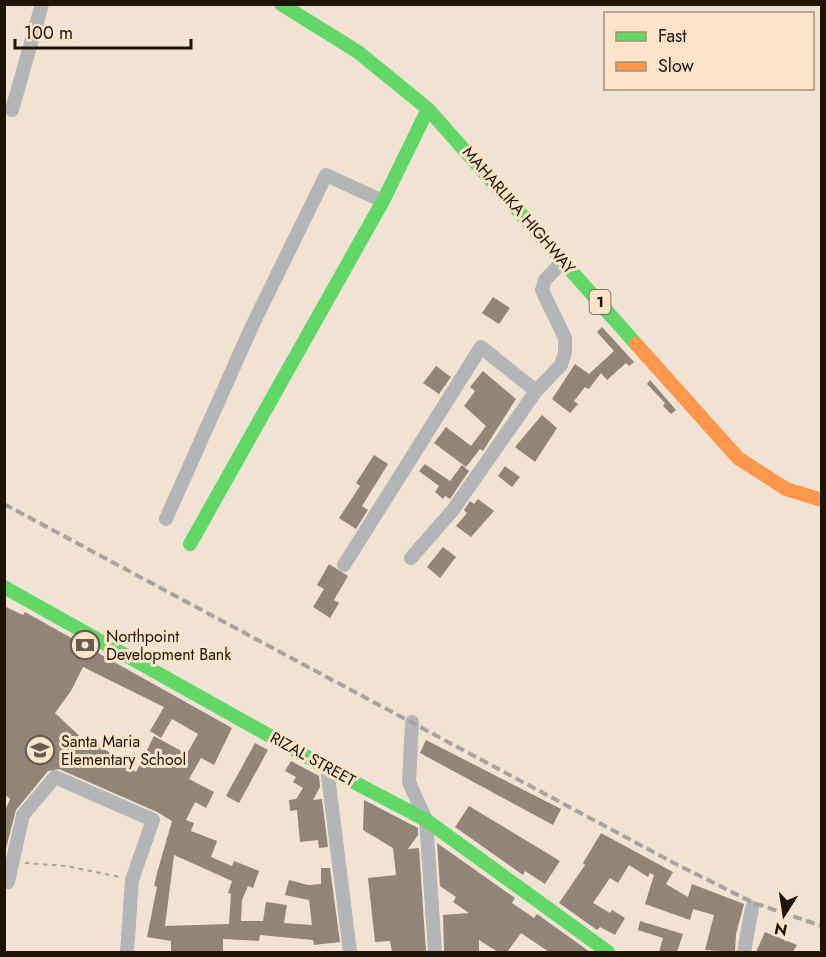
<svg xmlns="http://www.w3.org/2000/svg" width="826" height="957" font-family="Jost,sans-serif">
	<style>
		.building { fill: #918479; fill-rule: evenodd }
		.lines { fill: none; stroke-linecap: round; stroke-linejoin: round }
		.path { stroke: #a8a6a4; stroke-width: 2; stroke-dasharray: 4.5 4.5; stroke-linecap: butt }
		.street { stroke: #b3b5b7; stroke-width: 14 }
		.fast { stroke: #63d668; stroke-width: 14 }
		.slow { stroke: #ff974d; stroke-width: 14 }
		.rail { stroke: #a6a4a2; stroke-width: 4; stroke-dasharray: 9 4.5; stroke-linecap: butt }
		.labels { text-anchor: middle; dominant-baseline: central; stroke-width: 6; stroke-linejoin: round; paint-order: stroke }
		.shield { fill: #fde4c8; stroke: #615241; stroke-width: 1.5 }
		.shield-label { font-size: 15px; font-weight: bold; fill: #1e1307 }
		.street-label { font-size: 16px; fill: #1e1307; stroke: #fde4c8 }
		.poi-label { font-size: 16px; fill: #1e1307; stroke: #fde4c8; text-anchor: start }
	</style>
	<rect width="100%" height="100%" fill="#f1e3d4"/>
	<path class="building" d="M 493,297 L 510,308 L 499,324 L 482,313 Z
		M 602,327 L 634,362 L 629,366 L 626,363 L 607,380 L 601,373 L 589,389 L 585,387 L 574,401 L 578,404 L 570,413 L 552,399 L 575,364 L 589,374 L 614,351 L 597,332 Z
		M 436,366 L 451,377 L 439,394 L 423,383 Z
		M 483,371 L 516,399 L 483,451 L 480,449 L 466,467 L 434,443 L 446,427 L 471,446 L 486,426 L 464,406 L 475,391 L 470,387 Z
		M 650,380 L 676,410 L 671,414 L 663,406 L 665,403 L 647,384 Z
		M 542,415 L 557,428 L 535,462 L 515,447 Z
		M 374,455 L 388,464 L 362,506 L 368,510 L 356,529 L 339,518 L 360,486 L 356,483 Z
		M 425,464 L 450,481 L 462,465 L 469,471 L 450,499 L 445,496 L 443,499 L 435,492 L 439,486 L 419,471 Z
		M 505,466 L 520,477 L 512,487 L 498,476 Z
		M 478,499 L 494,511 L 471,537 L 456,526 L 467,513 L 464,510 L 470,501 L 474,504 Z
		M 443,547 L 456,557 L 440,578 L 427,567 Z
		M 329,564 L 348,576 L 334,600 L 339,603 L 330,618 L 313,607 L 324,589 L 317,585 Z
		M 4,606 L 23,615 L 25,612 L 232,728 L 214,765 L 201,758 L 189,779 L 214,792 L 206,808 L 195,802 L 186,820 L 194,823 L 191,831 L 217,841 L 211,857 L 232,866 L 234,861 L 259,871 L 253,888 L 248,886 L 242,900 L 241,921 L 263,921 L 266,902 L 287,905 L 284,923 L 312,925 L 309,900 L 285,895 L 289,880 L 308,885 L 321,884 L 321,868 L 330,868 L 340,942 L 314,945 L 313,940 L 260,935 L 259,941 L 223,939 L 223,952 L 171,952 L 171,941 L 147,937 L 157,887 L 154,886 L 157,873 L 172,821 L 157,812 L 59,769 L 48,771 L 16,810 L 4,856 L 4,813 L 10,799 L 4,794 ZM 83,667 L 164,707 L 150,731 L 161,738 L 172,719 L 198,734 L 189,750 L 185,753 L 154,736 L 136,772 L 91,739 L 88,744 L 55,713 L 71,691 ZM 174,855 L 232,881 L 228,893 L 231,894 L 229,924 L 165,926 Z
		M 426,740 L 561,809 L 553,825 L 420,753 Z
		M 255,743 L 268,750 L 239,803 L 226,796 Z
		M 291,761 L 319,776 L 320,787 L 313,800 L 322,799 L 328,847 L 319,848 L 318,840 L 300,842 L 297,810 L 290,811 L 289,800 L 296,799 L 303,788 L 293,782 L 296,777 L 285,771 Z
		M 364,800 L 418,828 L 418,835 L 408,849 L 419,848 L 426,952 L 392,952 L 390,941 L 375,942 L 368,878 L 396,875 L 393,848 L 363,830 Z
		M 469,806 L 560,861 L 545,884 L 525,871 L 523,875 L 455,827 Z
		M 601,833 L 673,872 L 666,884 L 688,897 L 692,884 L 744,904 L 736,934 L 735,952 L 705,950 L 714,915 L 693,909 L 690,920 L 645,904 L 654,875 L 650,873 L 648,877 L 629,865 L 618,883 L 610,878 L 593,903 L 610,913 L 612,910 L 625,918 L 615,935 L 600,927 L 597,930 L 559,903 L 585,865 L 583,863 Z
		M 437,843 L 515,898 L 512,903 L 534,918 L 537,914 L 590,952 L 549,952 L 521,933 L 507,952 L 498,952 L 479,940 L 479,952 L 444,952 L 443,915 L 469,913 L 453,902 L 456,897 L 440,886 Z
		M 640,921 L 683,934 L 677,952 L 659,952 L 663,938 L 638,930 Z
		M 765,932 L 797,945 L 793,952 L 756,952 Z"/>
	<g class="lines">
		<path class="path" d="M 25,863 L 66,866 L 120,877"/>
		<path class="street" d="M 12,110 L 42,4
			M 166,519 L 252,326 L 326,175 L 383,201
			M 411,558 L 453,510 L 536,391 L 561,365 L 565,353 L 565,338 L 542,290 L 545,280 L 563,261
			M 344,565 L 481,347 L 536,391
			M 412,722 L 409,782 L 426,820 L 435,952
			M 327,768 L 350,952
			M 4,882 L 8,882 L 23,815 L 55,777 L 153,820 L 132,880 L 127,952
			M 744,952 L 752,908"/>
		<path class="fast" d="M 281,4 L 358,52 L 428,109 L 636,344
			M 190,544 L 383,201 L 428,109
			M 4,587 L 327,768 L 426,820 L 608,952"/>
		<path class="slow" d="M 636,344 L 738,458 L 786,489 L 822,500"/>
		<path class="rail" d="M 4,504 L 672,862 L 754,903 L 822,926"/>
	</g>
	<defs>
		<g id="bank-ring" transform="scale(1.5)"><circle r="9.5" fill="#fde4c8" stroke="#685c4f" stroke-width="1.5"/><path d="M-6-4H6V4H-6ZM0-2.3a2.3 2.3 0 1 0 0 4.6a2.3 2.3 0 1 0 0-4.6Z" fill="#685c4f"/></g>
		<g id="school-ring" transform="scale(1.5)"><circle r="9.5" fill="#fde4c8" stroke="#685c4f" stroke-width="1.5"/><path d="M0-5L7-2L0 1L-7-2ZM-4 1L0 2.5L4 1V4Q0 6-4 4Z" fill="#685c4f"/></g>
	</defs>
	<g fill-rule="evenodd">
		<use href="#bank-ring" x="85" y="645"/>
		<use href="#school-ring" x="40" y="750"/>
	</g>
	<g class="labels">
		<rect class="shield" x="589.5" y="290" width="21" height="24" rx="4.5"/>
		<g class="shield-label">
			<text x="600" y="302">1</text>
		</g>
		<g class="street-label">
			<text transform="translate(519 210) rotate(49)">MAHARLIKA HIGHWAY</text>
			<text transform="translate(313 759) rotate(29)">RIZAL STREET</text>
		</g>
		<g class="poi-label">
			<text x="106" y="636">Northpoint<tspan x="106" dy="18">Development Bank</tspan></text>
			<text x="61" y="741">Santa Maria<tspan x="61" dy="18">Elementary School</tspan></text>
		</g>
	</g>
	<rect width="826" height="957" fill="none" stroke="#1e1307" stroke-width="12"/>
	<rect x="604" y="12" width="210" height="78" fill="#fde4c8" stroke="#a4907b" stroke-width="1.5"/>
	<rect x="616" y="32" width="30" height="9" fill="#63d668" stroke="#a4907b" stroke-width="1.5"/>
	<text x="658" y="42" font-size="18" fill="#1e1307">Fast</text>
	<rect x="616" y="62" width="30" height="9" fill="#ff974d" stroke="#a4907b" stroke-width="1.5"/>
	<text x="658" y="72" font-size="18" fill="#1e1307">Slow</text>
	<g transform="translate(784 915) rotate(192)" stroke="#fde4c8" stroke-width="4.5" paint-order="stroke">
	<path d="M0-4.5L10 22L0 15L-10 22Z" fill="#1e1307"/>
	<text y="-9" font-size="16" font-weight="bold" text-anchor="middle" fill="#1e1307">N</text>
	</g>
	<path d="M15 39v9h176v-9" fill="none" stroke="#1e1307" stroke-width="3"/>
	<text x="24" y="39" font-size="18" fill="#1e1307" stroke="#fde4c8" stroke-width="4.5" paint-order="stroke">100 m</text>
</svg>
